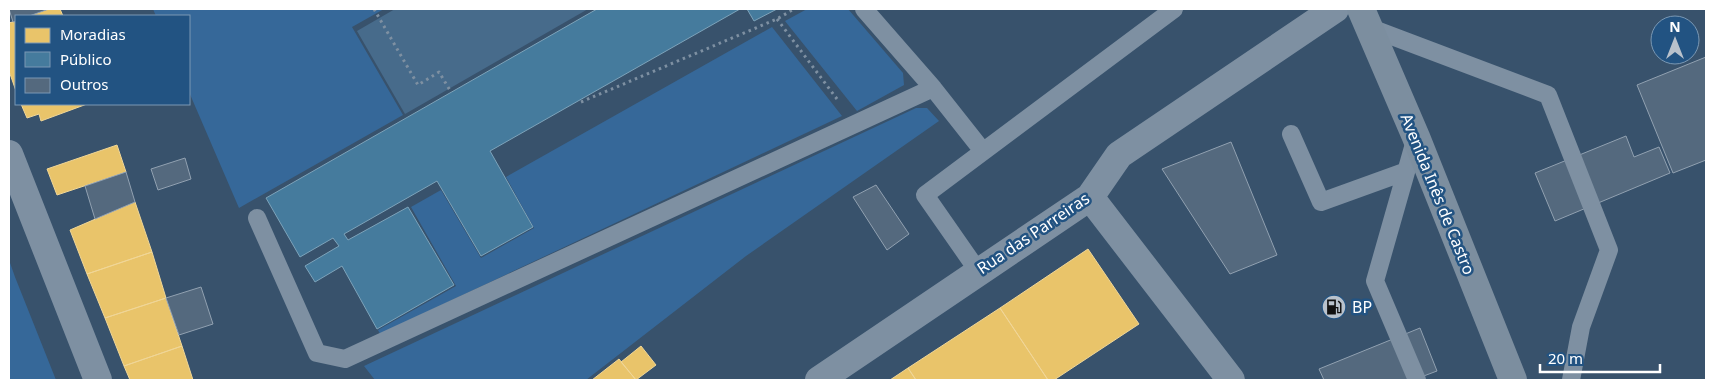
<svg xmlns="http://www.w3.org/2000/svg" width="1715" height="389" font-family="'Noto Sans',sans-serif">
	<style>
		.green { fill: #366899 }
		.water { fill: #476b8b }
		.homes { fill: #e9c46a; stroke: #f0d697 }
		.public { fill: #457b9d; stroke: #7da3ba }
		.building { fill: #54697e; stroke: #91a1b1 }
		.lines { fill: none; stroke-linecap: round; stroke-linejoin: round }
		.path { stroke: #7e90a2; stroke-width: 3; stroke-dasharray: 2.5 4; stroke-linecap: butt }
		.service { stroke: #7e90a2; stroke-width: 18 }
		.minor { stroke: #7e90a2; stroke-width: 28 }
		.primary { stroke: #7c8e9f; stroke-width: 28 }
		.labels { text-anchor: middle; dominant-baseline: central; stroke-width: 5; stroke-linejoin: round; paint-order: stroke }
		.street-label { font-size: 16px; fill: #fff; stroke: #225382 }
		.poi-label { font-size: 16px; fill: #fff; stroke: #225382; text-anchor: start }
	</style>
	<rect width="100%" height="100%" fill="#38526c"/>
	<path class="green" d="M 153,9 L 384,9 L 352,27 L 403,115 L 239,208 L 189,92 L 189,16 L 156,16 Z
		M 807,9 L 848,9 L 903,73 L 904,85 L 857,111 L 785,21 Z
		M 772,27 L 842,116 L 380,334 L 378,330 L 456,286 L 411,207 L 441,190 L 481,258 L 534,228 L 506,177 Z
		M 916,108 L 927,108 L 939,121 L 746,256 L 586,380 L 375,380 L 364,366 Z
		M 9,260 L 15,277 L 56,380 L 9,380 Z"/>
	<path class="water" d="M 395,9 L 588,9 L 405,114 L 357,31 Z"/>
	<path class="homes" d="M 49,9 L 60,9 L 63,16 L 29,16 Z
		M 16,21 L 16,91 L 9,71 L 9,23 Z
		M 21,104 L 87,104 L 41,121 L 39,114 L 27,118 Z
		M 117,145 L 126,172 L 57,195 L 47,169 Z
		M 135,202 L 152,252 L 87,274 L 70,230 Z
		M 1088,249 L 1139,324 L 1054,380 L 1048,380 L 1000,308 Z
		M 152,252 L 166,298 L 105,318 L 87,274 Z
		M 166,298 L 182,346 L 124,366 L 105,318 Z
		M 1000,308 L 1048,380 L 916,380 L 908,368 Z
		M 182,346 L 193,380 L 130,380 L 124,366 Z
		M 641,346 L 656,365 L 636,380 L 621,362 Z
		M 619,359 L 636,380 L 592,380 Z
		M 908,368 L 916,380 L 890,380 Z"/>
	<path class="public" d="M 597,9 L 740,9 L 490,151 L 533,227 L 481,256 L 437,181 L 344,234 L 348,240 L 408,207 L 454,285 L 377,329 L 342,266 L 315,282 L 305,266 L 339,246 L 333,238 L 300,257 L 266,198 Z
		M 747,9 L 777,9 L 754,21 Z"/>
	<path class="building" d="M 9,9 L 49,9 L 29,16 L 16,16 L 16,21 L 13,22 Z
		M 1706,57 L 1706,160 L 1673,173 L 1637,85 Z
		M 1626,136 L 1634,157 L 1659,147 L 1670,173 L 1555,221 L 1535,173 Z
		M 1231,142 L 1277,255 L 1230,274 L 1162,169 Z
		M 185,158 L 191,179 L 158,190 L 151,169 Z
		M 126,172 L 135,202 L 95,219 L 85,186 Z
		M 876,185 L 909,234 L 887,250 L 853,197 Z
		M 201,287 L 213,324 L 179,335 L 166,298 Z
		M 1420,328 L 1437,371 L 1413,380 L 1324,380 L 1319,369 Z"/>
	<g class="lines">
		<path class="path" d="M 374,9 L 418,85 L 439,72 L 451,92
			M 777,19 L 837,99
			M 581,102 L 777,19 L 794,9"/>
		<path class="service" d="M 1368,27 L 1548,95 L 1609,250 L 1581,327 L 1571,380
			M 933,88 L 982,150
			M 1291,134 L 1321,202 L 1404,172
			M 1416,137 L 1375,281 L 1417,380
			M 257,218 L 317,353 L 345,359 L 933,88 L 864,9
			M 978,271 L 925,195 L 1174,9"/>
		<path class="minor" d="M 9,154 L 98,380
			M 1090,197 L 1231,380
			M 819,380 L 1090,197 L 1119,155 L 1335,9"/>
		<path class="primary" d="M 1361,9 L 1416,137 L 1513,380"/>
	</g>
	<defs>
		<g id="fuel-disc" transform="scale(1.25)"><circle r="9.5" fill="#b9c2cc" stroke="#225382"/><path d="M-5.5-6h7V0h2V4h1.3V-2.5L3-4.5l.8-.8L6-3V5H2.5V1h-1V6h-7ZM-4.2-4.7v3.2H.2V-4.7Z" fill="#111"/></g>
	</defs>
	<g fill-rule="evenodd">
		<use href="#fuel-disc" x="1334" y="307"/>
	</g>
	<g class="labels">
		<g class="street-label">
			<text transform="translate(1438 194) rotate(68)">Avenida Inês de Castro</text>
			<text transform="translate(1033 233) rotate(-34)">Rua das Parreiras</text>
		</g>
		<g class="poi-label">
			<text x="1352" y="307">BP</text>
		</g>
	</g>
	<rect width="1715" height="389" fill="none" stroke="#ffffff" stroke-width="20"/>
	<rect x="15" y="15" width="175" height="90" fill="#225382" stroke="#7a98b4"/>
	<rect x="25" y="28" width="25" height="15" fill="#e9c46a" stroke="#7a98b4"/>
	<text x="60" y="40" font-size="15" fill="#ffffff">Moradias</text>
	<rect x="25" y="52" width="25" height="15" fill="#457b9d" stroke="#7a98b4"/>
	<text x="60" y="65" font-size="15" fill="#ffffff">Público</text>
	<rect x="25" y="78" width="25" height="15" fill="#54697e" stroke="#7a98b4"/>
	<text x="60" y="90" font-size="15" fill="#ffffff">Outros</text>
	<g transform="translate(1675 40)"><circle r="24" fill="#225382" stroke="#7a98b4"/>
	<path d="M0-4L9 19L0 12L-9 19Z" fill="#b9c2cc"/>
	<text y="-8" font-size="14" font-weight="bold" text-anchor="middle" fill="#ffffff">N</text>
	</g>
	<path d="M1540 364v8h120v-8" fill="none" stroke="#ffffff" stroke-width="2.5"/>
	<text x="1548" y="364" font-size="15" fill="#ffffff" stroke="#225382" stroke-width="4" paint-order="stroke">20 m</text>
</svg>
